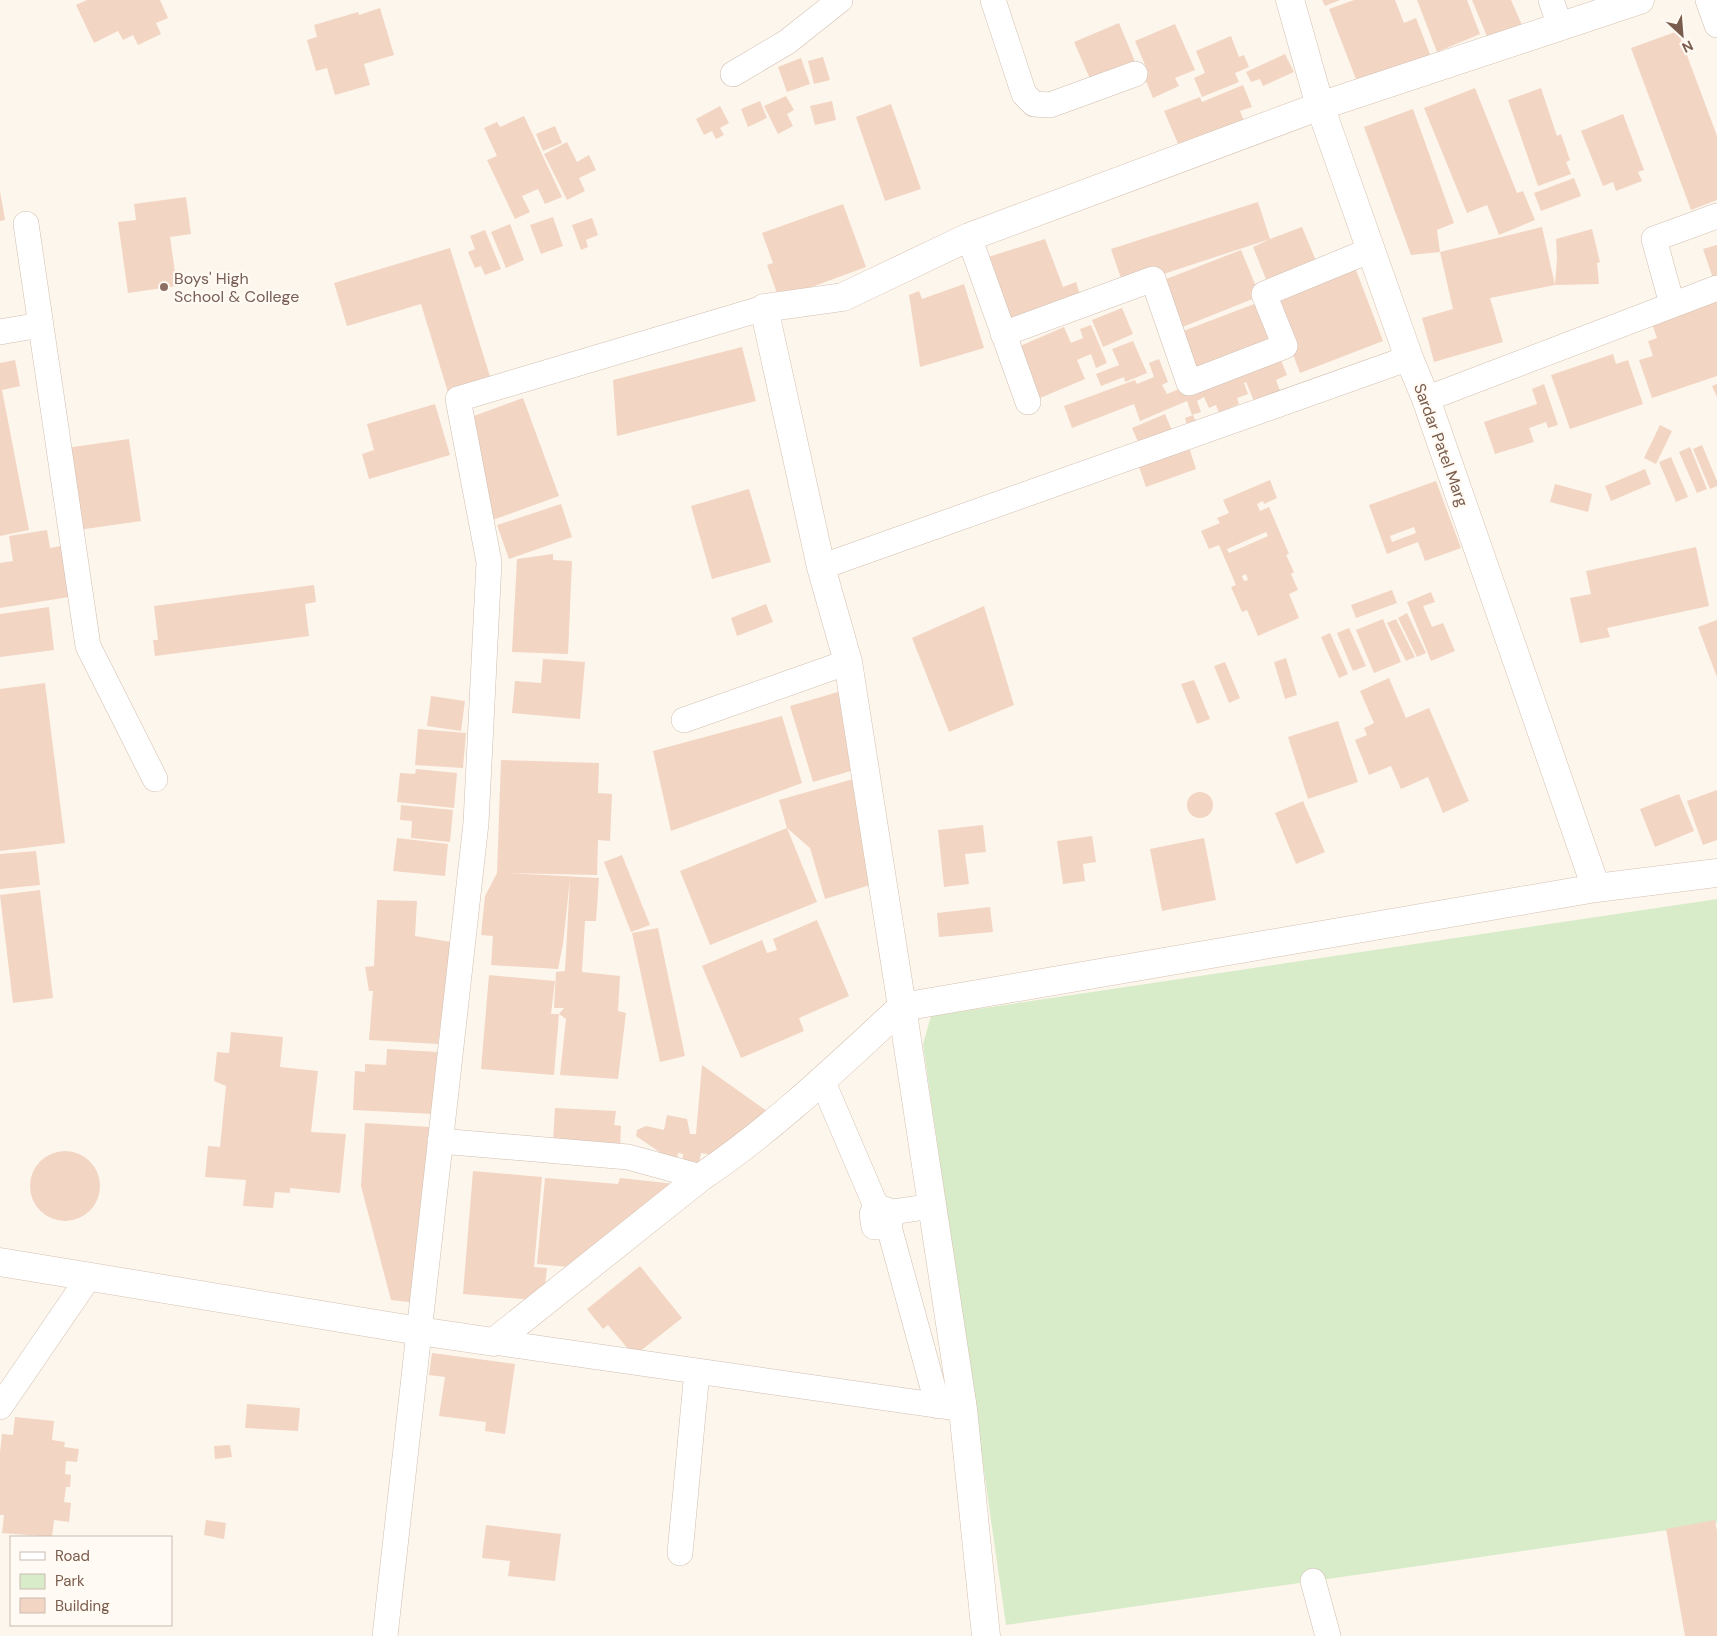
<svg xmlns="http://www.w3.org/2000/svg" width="1717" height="1636" font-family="'DM Sans',sans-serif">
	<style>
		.green { fill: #d8ecc9 }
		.building { fill: #f3d5c3; fill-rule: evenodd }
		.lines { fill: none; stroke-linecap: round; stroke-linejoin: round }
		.street-casing { stroke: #d1beb0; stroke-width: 26 }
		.secondary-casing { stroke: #d6c0b0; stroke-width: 29 }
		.street { stroke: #fff; stroke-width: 25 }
		.secondary { stroke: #fff; stroke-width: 28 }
		.education-dot { fill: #8d6e63; stroke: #fffaf3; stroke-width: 2 }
		.labels { text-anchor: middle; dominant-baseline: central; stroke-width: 4.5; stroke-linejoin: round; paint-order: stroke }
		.education-label { font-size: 16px; fill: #785e54; stroke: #fffaf3; text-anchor: start }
		.street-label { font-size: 16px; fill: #7a5c4d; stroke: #fffaf3 }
	</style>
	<rect width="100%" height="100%" fill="#fdf6ec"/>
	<path class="green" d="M 1717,899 L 1717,1523 L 1006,1625 L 923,1044 L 931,1016 Z"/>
	<path class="building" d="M 87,0 L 160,0 L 168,18 L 156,23 L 161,34 L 138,45 L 133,35 L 123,40 L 118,31 L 94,43 L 76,5 Z
		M 1322,0 L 1340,0 L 1325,6 Z
		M 1354,0 L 1395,0 L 1404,23 L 1416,18 L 1431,57 L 1359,87 L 1329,9 Z
		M 1417,0 L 1467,0 L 1480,34 L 1437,52 Z
		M 1472,0 L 1511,0 L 1522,25 L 1488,39 Z
		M 380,8 L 394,55 L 364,64 L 370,85 L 335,95 L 327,68 L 316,71 L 307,40 L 317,37 L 314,25 L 358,12 L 359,15 Z
		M 1119,23 L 1141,76 L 1097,95 L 1074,42 Z
		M 1175,24 L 1195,70 L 1175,78 L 1179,86 L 1153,98 L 1143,74 L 1148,72 L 1135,41 Z
		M 1678,31 L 1717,136 L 1717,200 L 1691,210 L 1631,48 Z
		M 1231,36 L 1239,57 L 1244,55 L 1249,67 L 1235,73 L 1239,82 L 1202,97 L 1194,78 L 1205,73 L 1196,51 Z
		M 1285,54 L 1294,72 L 1263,86 L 1260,79 L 1251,82 L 1246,72 Z
		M 823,57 L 830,80 L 814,84 L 808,61 Z
		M 801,58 L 810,84 L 787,92 L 778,67 Z
		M 1243,85 L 1252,107 L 1240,111 L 1247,128 L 1182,153 L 1164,111 L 1200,97 L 1202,102 Z
		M 1475,88 L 1517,193 L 1523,191 L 1535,220 L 1499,235 L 1487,205 L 1467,213 L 1424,108 Z
		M 1541,88 L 1557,136 L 1561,134 L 1570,160 L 1566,162 L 1571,174 L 1538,186 L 1508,100 Z
		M 786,96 L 794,110 L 787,114 L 793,126 L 778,134 L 764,106 Z
		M 760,101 L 767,118 L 748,127 L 741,109 Z
		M 832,101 L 836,120 L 815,125 L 810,106 Z
		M 891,104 L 921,189 L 885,201 L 856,117 Z
		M 720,106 L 729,123 L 720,128 L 724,135 L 716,139 L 712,131 L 704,135 L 696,119 Z
		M 1413,109 L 1454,223 L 1437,230 L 1440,252 L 1411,255 L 1364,127 Z
		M 1623,114 L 1644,170 L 1638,172 L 1642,181 L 1616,191 L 1613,182 L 1603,186 L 1581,131 Z
		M 524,116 L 562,197 L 545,204 L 538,189 L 522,196 L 530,212 L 515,219 L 487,160 L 497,156 L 484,128 L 497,122 L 500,127 Z
		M 555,126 L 562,143 L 543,151 L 536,134 Z
		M 567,142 L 577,162 L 589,155 L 596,170 L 579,178 L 585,191 L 567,200 L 544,154 Z
		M 1574,178 L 1581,196 L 1541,211 L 1534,193 Z
		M 0,191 L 5,220 L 0,221 Z
		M 186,197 L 191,234 L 170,237 L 177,286 L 128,293 L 118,222 L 136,220 L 134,204 Z
		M 1258,202 L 1270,239 L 1302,227 L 1319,268 L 1270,289 L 1253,247 L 1270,239 L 1124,287 L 1111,249 Z
		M 843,204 L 866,267 L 779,299 L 767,265 L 773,263 L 762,233 Z
		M 553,217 L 563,246 L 541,254 L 530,225 Z
		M 592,218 L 598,235 L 586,240 L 588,247 L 581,250 L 572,225 Z
		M 510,224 L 524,260 L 506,268 L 491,232 Z
		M 1542,227 L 1555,285 L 1557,258 L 1556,239 L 1592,229 L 1600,262 L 1597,263 L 1599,284 L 1555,285 L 1490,298 L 1503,342 L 1434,362 L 1422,318 L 1453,309 L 1440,252 Z
		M 485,230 L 501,269 L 485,275 L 481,266 L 475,268 L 468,252 L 475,249 L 470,236 Z
		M 1045,239 L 1063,287 L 1076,282 L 1081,298 L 1008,324 L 985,258 Z
		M 1717,245 L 1717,277 L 1713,278 L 1703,249 Z
		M 450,248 L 493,386 L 450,399 L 421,304 L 347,326 L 334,283 Z
		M 1241,250 L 1260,296 L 1180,328 L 1161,281 Z
		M 1353,262 L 1383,341 L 1300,373 L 1270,294 Z
		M 964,284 L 984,348 L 920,367 L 909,295 L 919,291 L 922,299 Z
		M 1717,298 L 1717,376 L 1652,398 L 1639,360 L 1653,356 L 1648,341 L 1657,338 L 1651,321 Z
		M 1262,301 L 1279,344 L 1194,376 L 1178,333 Z
		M 1122,308 L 1133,334 L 1103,347 L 1092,320 Z
		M 1091,325 L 1107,363 L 1096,368 L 1091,354 L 1077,360 L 1085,379 L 1026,404 L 1004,353 L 1064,327 L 1071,343 L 1083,338 L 1080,329 Z
		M 1133,341 L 1147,373 L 1125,382 L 1124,377 L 1101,386 L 1096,374 L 1119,365 L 1112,349 Z
		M 742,347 L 756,401 L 617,436 L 613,380 Z
		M 1277,350 L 1287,375 L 1276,380 L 1280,391 L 1254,401 L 1246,382 L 1244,383 L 1248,394 L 1237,398 L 1239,404 L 1219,413 L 1216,405 L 1209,408 L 1204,397 L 1197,401 L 1201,412 L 1192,415 L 1187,401 L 1140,421 L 1134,404 L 1072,428 L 1064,406 L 1135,380 L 1137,384 L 1154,377 L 1149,363 L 1159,359 L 1168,382 L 1162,385 L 1167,394 Z
		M 1613,354 L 1616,364 L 1628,360 L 1643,404 L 1570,429 L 1551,375 Z
		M 15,360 L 20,386 L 2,390 L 29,530 L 0,536 L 0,363 Z
		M 1544,384 L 1558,425 L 1548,428 L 1546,422 L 1529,428 L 1534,442 L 1495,454 L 1484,422 L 1537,404 L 1532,389 Z
		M 1717,384 L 1717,397 L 1712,386 Z
		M 523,398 L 559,496 L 490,521 L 463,420 Z
		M 435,404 L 450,455 L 369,479 L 362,454 L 374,450 L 367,424 Z
		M 1165,414 L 1174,435 L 1141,449 L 1132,428 Z
		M 1193,415 L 1196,421 L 1187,425 L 1185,418 Z
		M 1660,425 L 1672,431 L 1656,464 L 1644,458 Z
		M 129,439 L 141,521 L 78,530 L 66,448 Z
		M 1188,444 L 1196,469 L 1146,487 L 1137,461 Z
		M 1702,445 L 1717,481 L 1717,486 L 1710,489 L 1693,449 Z
		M 1690,447 L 1707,489 L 1697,493 L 1679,452 Z
		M 1671,457 L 1688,497 L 1676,502 L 1659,462 Z
		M 1645,469 L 1651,484 L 1611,501 L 1605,486 Z
		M 1270,480 L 1277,498 L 1264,504 L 1263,501 L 1257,504 L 1260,511 L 1269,507 L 1289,554 L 1286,555 L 1294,572 L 1291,574 L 1298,590 L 1289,594 L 1299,618 L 1258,636 L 1247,610 L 1242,612 L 1231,587 L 1236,585 L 1219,545 L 1209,549 L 1201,531 L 1220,523 L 1217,518 L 1229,513 L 1223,500 ZM 1266,532 L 1268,536 L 1229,553 L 1227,549 ZM 1246,574 L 1248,580 L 1244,581 L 1242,576 Z
		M 1436,481 L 1461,548 L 1425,561 L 1418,542 L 1387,554 L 1369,505 ZM 1414,527 L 1416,533 L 1392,542 L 1390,536 Z
		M 1555,484 L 1592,494 L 1588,512 L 1550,502 Z
		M 749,489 L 771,562 L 712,579 L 691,506 Z
		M 561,504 L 572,537 L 509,559 L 497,525 Z
		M 47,530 L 50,548 L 61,546 L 69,597 L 0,608 L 0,563 L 13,561 L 9,536 Z
		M 1696,547 L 1709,606 L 1607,628 L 1610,637 L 1580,643 L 1570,598 L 1591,594 L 1586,571 Z
		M 553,554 L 553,560 L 572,561 L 568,654 L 512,652 L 517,559 Z
		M 314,585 L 316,602 L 305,604 L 309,636 L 155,656 L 153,640 L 158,640 L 154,606 Z
		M 1392,590 L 1397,603 L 1356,618 L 1351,605 Z
		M 1431,592 L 1435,602 L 1423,606 L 1432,627 L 1443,623 L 1455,651 L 1431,661 L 1407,602 Z
		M 766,604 L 773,622 L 737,636 L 731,618 Z
		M 984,606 L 1014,705 L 949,732 L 912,638 Z
		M 49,607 L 54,650 L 0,657 L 0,614 Z
		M 1407,613 L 1426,653 L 1417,657 L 1398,618 Z
		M 1383,619 L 1401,662 L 1374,673 L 1356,630 Z
		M 1396,619 L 1415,657 L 1406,661 L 1387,623 Z
		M 1717,620 L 1717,677 L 1698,627 Z
		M 1349,628 L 1366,666 L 1353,671 L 1337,633 Z
		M 1330,633 L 1348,674 L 1339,678 L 1321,637 Z
		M 1286,658 L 1297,695 L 1285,699 L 1274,662 Z
		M 543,659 L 585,662 L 580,719 L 512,713 L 515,681 L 541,683 Z
		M 1225,662 L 1240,698 L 1229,703 L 1214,666 Z
		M 1389,678 L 1406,718 L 1429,708 L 1469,801 L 1443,813 L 1428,777 L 1401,789 L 1391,766 L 1369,775 L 1355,740 L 1367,735 L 1364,728 L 1374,723 L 1360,691 Z
		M 1194,680 L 1210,719 L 1197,724 L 1181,684 Z
		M 45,683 L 65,843 L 0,851 L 0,689 Z
		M 838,692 L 861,768 L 813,782 L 790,706 Z
		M 431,696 L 465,701 L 461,731 L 427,726 Z
		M 782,716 L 802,783 L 671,831 L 653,751 Z
		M 1338,721 L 1358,782 L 1308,799 L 1288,737 Z
		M 418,729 L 466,733 L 463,768 L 415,765 Z
		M 501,760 L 599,763 L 598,793 L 612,794 L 610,841 L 598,840 L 597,875 L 506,873 L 599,878 L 596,921 L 585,921 L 582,972 L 620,976 L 618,1011 L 626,1013 L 618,1079 L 560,1075 L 566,1019 L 559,1014 L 554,1075 L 481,1069 L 489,975 L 555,981 L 551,1014 L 559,1014 L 564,1008 L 554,1008 L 556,972 L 565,971 L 570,879 L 563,944 L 558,969 L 491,965 L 493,936 L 481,935 L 485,896 L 497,873 Z
		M 416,769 L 457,773 L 454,808 L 397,802 L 400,773 L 415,774 Z
		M 857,778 L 873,884 L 825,899 L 810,848 L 787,828 L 779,800 Z
		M 1717,790 L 1717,840 L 1703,845 L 1687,801 Z
		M1187 805a13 13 0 1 1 26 0a13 13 0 1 1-26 0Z
		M 1679,794 L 1694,831 L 1655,847 L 1640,809 Z
		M 1303,801 L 1325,852 L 1296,864 L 1275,813 Z
		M 401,805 L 453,810 L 450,842 L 411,838 L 412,821 L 400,820 Z
		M 983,825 L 986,852 L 965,854 L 969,884 L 944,887 L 938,830 Z
		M 787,828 L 817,902 L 710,945 L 680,871 Z
		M 1092,836 L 1096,862 L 1083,864 L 1085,881 L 1063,884 L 1057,841 Z
		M 397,838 L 448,844 L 445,876 L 393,871 Z
		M 1204,838 L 1216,900 L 1162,911 L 1150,849 Z
		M 36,851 L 40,885 L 0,889 L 0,854 Z
		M 622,855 L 650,925 L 631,932 L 604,862 Z
		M 40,890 L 53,998 L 13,1003 L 0,895 Z
		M 377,900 L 417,901 L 415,936 L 451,942 L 438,1044 L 369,1040 L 373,991 L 369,991 L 365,967 L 374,966 Z
		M 990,907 L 993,932 L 939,937 L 937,913 Z
		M 817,920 L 849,996 L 799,1018 L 804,1031 L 741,1058 L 702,966 L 762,940 L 767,953 L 777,950 L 773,939 Z
		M 658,928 L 685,1056 L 660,1062 L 632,933 Z
		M 231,1032 L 283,1037 L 280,1067 L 318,1071 L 311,1132 L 346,1134 L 340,1193 L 290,1188 L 290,1193 L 275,1192 L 273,1208 L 243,1206 L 246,1180 L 205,1177 L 208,1146 L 220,1147 L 226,1086 L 214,1081 L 217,1052 L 229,1053 Z
		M 387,1049 L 438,1052 L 435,1114 L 353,1110 L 355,1071 L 365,1072 L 365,1064 L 386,1065 Z
		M 702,1065 L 767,1111 L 737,1153 L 724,1143 L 715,1155 L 701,1153 L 698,1170 L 682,1168 L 683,1154 L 678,1153 L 676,1165 L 660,1163 L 661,1153 L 636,1136 L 637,1130 L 646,1126 L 664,1130 L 667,1115 L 687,1119 L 690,1134 L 696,1134 Z
		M 555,1108 L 616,1111 L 614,1125 L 621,1126 L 620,1147 L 553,1143 Z
		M 365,1123 L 431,1127 L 427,1191 L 422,1190 L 421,1209 L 418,1303 L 391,1300 L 361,1186 Z
		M30 1186a35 35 0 1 1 70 0a35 35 0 1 1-70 0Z
		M 473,1171 L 542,1177 L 534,1267 L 547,1268 L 544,1293 L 534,1300 L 463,1294 Z
		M 545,1178 L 618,1184 L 620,1178 L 675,1184 L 569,1267 L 537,1264 Z
		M 640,1266 L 682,1318 L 634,1356 L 608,1325 L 603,1329 L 587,1309 Z
		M 432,1353 L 515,1364 L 505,1434 L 485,1431 L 486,1422 L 439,1416 L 445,1377 L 429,1375 Z
		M 247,1404 L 300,1408 L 298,1431 L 245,1428 Z
		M 15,1417 L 54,1421 L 52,1440 L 65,1442 L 64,1447 L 79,1449 L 77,1462 L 66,1461 L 65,1474 L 71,1475 L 70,1487 L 66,1487 L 64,1502 L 71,1503 L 69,1522 L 54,1520 L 52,1537 L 2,1533 L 4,1515 L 0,1515 L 0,1453 L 2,1434 L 13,1435 Z
		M 230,1445 L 232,1457 L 215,1459 L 214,1446 Z
		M 206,1520 L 226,1523 L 224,1539 L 204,1535 Z
		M 1715,1520 L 1717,1531 L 1717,1636 L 1685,1636 L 1666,1529 Z
		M 486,1525 L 561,1534 L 555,1581 L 508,1576 L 510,1561 L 482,1558 Z"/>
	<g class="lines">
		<g class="street-casing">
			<path id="street" d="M 993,0 L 1024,94 L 1034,104 L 1050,105 L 1135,74
				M 1551,0 L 1560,26
				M 1708,0 L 1717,25
				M 733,74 L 787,42 L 840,0
				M 26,224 L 88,646 L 155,779
				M 969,237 L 1028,402
				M 1672,304 L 1654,239 L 1717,216
				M 0,332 L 40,325
				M 1003,334 L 1153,279 L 1189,383 L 1285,346 L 1264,294 L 1371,250
				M 1426,399 L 1717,288
				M 821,567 L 1409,358
				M 684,720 L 848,662
				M 822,1080 L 876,1206 L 872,1214 L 874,1227 L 889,1227 L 892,1212 L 876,1206
				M 440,1141 L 628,1157 L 701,1177
				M 892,1212 L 933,1206
				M 889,1227 L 938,1406
				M 494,1342 L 963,1409
				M 0,1407 L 89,1277
				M 680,1553 L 697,1371
				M 1313,1581 L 1328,1636
				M 385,1636 L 476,823 L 489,562 L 458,399 L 764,308"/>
		</g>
		<g class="secondary-casing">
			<path id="secondary" d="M 1290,0 L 1320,106 L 1409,358 L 1426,399 L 1596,888
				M 0,1262 L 419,1331 L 494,1342 L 701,1177 C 774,1128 838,1066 902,1007 L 1596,888 L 1717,873
				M 986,1636 L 963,1409 L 902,1007 L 848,662 L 821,567 L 764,308 L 843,297 L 969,237 L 1320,106 L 1640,0"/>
		</g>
		<use href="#street" class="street"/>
		<use href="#secondary" class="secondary"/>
	</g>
	<circle class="education-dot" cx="164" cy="287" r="5"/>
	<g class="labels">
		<g class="education-label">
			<text x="174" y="278">Boys' High<tspan x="174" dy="18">School &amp; College</tspan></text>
		</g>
		<g class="street-label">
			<text transform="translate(1441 445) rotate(70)">Sardar Patel Marg</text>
		</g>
	</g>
	<rect x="10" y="1536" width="162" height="90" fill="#fffaf3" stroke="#cabbb1"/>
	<rect x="20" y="1552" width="25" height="8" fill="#ffffff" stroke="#cabbb1"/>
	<text x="55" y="1561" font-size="15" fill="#7a5c4d">Road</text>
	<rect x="20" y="1574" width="25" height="15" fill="#d8ecc9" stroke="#cabbb1"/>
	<text x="55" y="1586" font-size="15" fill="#7a5c4d">Park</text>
	<rect x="20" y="1598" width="25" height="15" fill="#f3d5c3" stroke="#cabbb1"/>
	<text x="55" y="1611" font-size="15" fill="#7a5c4d">Building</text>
	<g transform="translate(1682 35) rotate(154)" stroke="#fffaf3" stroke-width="4" paint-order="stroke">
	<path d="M0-4L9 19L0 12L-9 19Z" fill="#7a5c4d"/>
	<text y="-8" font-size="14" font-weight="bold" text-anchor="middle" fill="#7a5c4d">N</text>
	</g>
</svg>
